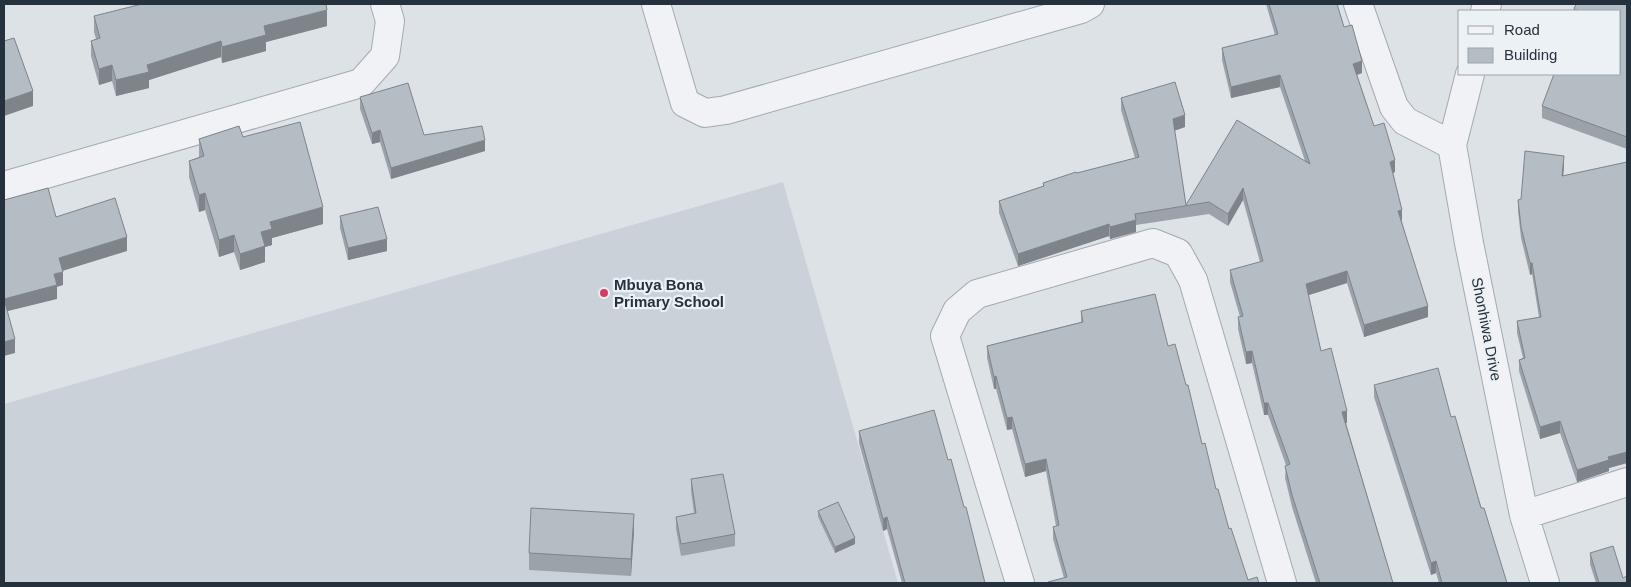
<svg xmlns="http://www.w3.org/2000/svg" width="1631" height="587" font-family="Arial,sans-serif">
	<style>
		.built { fill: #cbd1d9 }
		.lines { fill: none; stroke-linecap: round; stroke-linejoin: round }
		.street-casing { stroke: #a2a9b1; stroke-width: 30 }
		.street { stroke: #f0f2f6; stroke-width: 28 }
		.wall { fill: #9ba2a9 }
		.shaded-wall { fill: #7e8489 }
		.building { fill: #b4bcc4; stroke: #7e8489 }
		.poi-dot { fill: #d23d64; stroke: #ecf1f5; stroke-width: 2 }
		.labels { text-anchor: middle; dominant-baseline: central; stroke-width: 4.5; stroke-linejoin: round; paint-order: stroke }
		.poi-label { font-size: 15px; font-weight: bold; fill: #26313e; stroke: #ecf1f5; text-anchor: start }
		.street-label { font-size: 15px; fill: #26313e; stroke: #ecf1f5 }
	</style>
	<rect width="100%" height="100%" fill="#dde2e7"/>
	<path class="built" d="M 783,182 L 898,583 L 4,583 L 4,404 Z"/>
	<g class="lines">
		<g class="street-casing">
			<path id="street" d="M 656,4 L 685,103 L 705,113 L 726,110 L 1081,9 L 1090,4
				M 1358,4 L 1394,107 L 1405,121 L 1452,145
				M 1485,11 L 1487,4
				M 1470,74 L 1452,145 L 1469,243 L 1524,515 L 1545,583
				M 4,186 L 361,83 L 385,56 L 390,21 L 385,4
				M 1524,515 L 1627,482
				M 1020,583 L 945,336 L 957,311 L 977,294 L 1153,243 L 1178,253 L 1193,280 L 1282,583"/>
		</g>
		<use href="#street" class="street"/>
	</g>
	<path class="wall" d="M 1266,4 L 1337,4 L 1344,27 L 1362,73 L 1357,75 L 1374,126 L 1395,172 L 1393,173 L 1402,222 L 1428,317 L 1364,337 L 1347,283 L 1308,295 L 1321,351 L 1347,423 L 1346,423 L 1393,583 L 1316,583 L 1292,507 L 1285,478 L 1286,465 L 1268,415 L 1264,415 L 1252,363 L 1246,364 L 1238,329 L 1238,317 L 1240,317 L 1230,282 L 1230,270 L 1260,262 L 1243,200 L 1228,226 L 1209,214 L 1136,225 L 1136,232 L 1110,239 L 1109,236 L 1018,266 L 999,213 L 999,201 L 1043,186 L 1043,183 L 1135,158 L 1121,110 L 1121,98 L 1185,127 L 1174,131 L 1186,205 L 1305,161 L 1280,87 L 1231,98 L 1222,60 L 1222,48 L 1275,35 Z
		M 1627,4 L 1627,149 L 1542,118 L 1542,106 L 1620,11 L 1574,11 L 1574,9 Z
		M 94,16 L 327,26 L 266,42 L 266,51 L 222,63 L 221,57 L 149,80 L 149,88 L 116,96 L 112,81 L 99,85 L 91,56 L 91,41 L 96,39 L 94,32 Z
		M 360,97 L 424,135 L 485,151 L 391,179 L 380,142 L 372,144 L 360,109 Z
		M 243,137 L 323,224 L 272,238 L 272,245 L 265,247 L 265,262 L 240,270 L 234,252 L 219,257 L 205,210 L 199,212 L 189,177 L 189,161 L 199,157 L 199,139 Z
		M 1627,162 L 1627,463 L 1609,468 L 1609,471 L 1577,482 L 1560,433 L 1540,439 L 1519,371 L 1519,360 L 1523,358 L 1517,333 L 1517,321 L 1539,317 L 1532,274 L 1530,275 L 1521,238 L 1518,211 L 1518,200 L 1521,199 L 1564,167 L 1563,176 Z
		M 340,216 L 387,251 L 348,260 L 340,228 Z
		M 1081,311 L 1168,346 L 1186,385 L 1202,444 L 1216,489 L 1229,529 L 1248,580 L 1259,583 L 1048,583 L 1048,582 L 1064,578 L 1053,539 L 1053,527 L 1056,526 L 1046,471 L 1025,477 L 1012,429 L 1007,430 L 996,389 L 994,389 L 987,358 L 987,346 L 1081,322 Z
		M 1374,385 L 1451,417 L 1507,583 L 1439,583 L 1436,573 L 1431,575 L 1374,397 Z
		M 859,431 L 948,460 L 985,583 L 902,583 L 887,529 L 883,531 L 859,443 Z
		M 691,479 L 735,534 L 735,546 L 681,556 L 676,529 L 676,517 L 694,513 L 691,491 Z
		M 818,511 L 855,544 L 835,553 L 818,517 Z
		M 634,531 L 631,576 L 529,570 L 529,553 Z
		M 1590,553 L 1623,578 L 1627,583 L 1596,583 L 1590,564 Z"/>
	<path class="shaded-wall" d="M 327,10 L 327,26 L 266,42 L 266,51 L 222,63 L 222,47 L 264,26 Z
		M 221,41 L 221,57 L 149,80 L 149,88 L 116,96 L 116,80 L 147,65 Z
		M 1362,61 L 1362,73 L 1353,76 L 1353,64 Z
		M 112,65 L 112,81 L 99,85 L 99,69 Z
		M 1280,75 L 1280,87 L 1231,98 L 1231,87 Z
		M 33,91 L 33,106 L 4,116 L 4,101 Z
		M 1185,115 L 1185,127 L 1173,131 L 1173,119 Z
		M 380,130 L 380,142 L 372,144 L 372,133 Z
		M 485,140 L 485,151 L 391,179 L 391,168 Z
		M 1564,156 L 1564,167 L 1562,188 L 1562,176 Z
		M 1395,160 L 1395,172 L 1390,174 L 1390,162 Z
		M 1243,188 L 1243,200 L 1228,226 L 1228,214 Z
		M 205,193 L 205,210 L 199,212 L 199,195 Z
		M 323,207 L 323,224 L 272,238 L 272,245 L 265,247 L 265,262 L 240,270 L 240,254 L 261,232 L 270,222 Z
		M 1402,210 L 1402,222 L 1398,211 Z
		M 1136,220 L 1136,232 L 1110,239 L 1110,227 Z
		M 1109,224 L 1109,236 L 1018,266 L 1018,254 Z
		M 234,235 L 234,252 L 219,257 L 219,240 Z
		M 127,237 L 127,251 L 59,272 L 59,258 Z
		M 387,239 L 387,251 L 348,260 L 348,248 Z
		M 1530,263 L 1532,263 L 1532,274 L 1530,275 Z
		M 1347,271 L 1347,283 L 1306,296 L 1306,284 Z
		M 63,272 L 63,285 L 57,287 L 57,299 L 4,312 L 4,299 L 54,274 Z
		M 1428,306 L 1428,317 L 1364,337 L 1364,325 Z
		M 15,339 L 15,353 L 4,356 L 4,342 Z
		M 1252,351 L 1252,363 L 1246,364 L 1246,352 Z
		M 996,376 L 996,389 L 994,389 L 994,377 Z
		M 1264,403 L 1268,403 L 1268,415 L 1264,415 Z
		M 1347,411 L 1347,423 L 1342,424 L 1342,412 Z
		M 1012,417 L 1012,429 L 1007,430 L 1007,418 Z
		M 1560,421 L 1560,433 L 1540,439 L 1540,427 Z
		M 1627,452 L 1627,463 L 1609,468 L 1609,471 L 1577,482 L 1577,470 L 1608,457 Z
		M 1046,459 L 1046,471 L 1025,477 L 1025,464 Z
		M 634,514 L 634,531 L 631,576 L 631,559 Z
		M 887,517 L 887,529 L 883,531 L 883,519 Z
		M 855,538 L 855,544 L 835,553 L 835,547 Z
		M 1436,561 L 1436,573 L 1431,575 L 1431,563 Z"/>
	<path class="building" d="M 142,4 L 326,4 L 327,10 L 264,26 L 266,35 L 222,47 L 221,41 L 147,65 L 149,72 L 116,80 L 112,65 L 99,69 L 91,41 L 100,38 L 94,16 Z
		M 1269,4 L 1337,4 L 1344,27 L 1352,25 L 1362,61 L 1353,64 L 1374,126 L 1384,123 L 1395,160 L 1390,162 L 1402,210 L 1398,211 L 1428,306 L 1364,325 L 1347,271 L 1306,284 L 1321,351 L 1331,348 L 1347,411 L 1342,412 L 1393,583 L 1320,583 L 1292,495 L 1285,466 L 1290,464 L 1268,403 L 1264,403 L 1252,351 L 1246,352 L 1238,317 L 1243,316 L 1230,270 L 1263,261 L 1243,188 L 1228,214 L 1209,202 L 1135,214 L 1136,220 L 1110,227 L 1109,224 L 1018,254 L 999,201 L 1044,186 L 1043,183 L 1076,172 L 1077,173 L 1139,157 L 1121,98 L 1175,82 L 1185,115 L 1173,119 L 1186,205 L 1237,120 L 1310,164 L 1280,75 L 1231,87 L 1222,48 L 1278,34 Z
		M 1576,4 L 1627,4 L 1627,137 L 1542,106 L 1554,74 L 1620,74 L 1620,11 L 1576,11 L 1577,10 L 1574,9 Z
		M 14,38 L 33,91 L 4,101 L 4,41 Z
		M 408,83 L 424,135 L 482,126 L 485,140 L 391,168 L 380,130 L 372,133 L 360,97 Z
		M 300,122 L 323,207 L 270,222 L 272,229 L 261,232 L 265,246 L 240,254 L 234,235 L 219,240 L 205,193 L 199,195 L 189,161 L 204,156 L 199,139 L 239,126 L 243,137 Z
		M 1525,151 L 1564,156 L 1562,176 L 1627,162 L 1627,452 L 1608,457 L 1609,460 L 1577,470 L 1560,421 L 1540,427 L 1519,360 L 1525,358 L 1517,321 L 1541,317 L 1532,263 L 1530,263 L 1521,227 L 1518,200 L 1521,199 Z
		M 48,188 L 56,217 L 115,198 L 127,237 L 59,258 L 63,272 L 54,274 L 57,285 L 4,299 L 4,200 Z
		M 378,207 L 387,239 L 348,248 L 340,216 Z
		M 1155,294 L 1168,346 L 1175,344 L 1186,385 L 1188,385 L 1202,444 L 1205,443 L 1216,489 L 1218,489 L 1229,529 L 1231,528 L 1248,580 L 1257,577 L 1259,583 L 1048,583 L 1048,582 L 1067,577 L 1053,527 L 1059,525 L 1046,459 L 1025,464 L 1012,417 L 1007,418 L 996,376 L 994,377 L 987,346 L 1083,322 L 1081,311 Z
		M 4,299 L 15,339 L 4,342 Z
		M 1438,368 L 1451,417 L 1455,416 L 1481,508 L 1484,508 L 1507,583 L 1442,583 L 1436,561 L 1431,563 L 1374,385 Z
		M 934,410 L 948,460 L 951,459 L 964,507 L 966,507 L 985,583 L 905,583 L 887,517 L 883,519 L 859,431 Z
		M 723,474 L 735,534 L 681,544 L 676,517 L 696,513 L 691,479 Z
		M 838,502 L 855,538 L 835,547 L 818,511 Z
		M 531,508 L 634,514 L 631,559 L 529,553 Z
		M 1613,546 L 1623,578 L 1627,576 L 1627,583 L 1599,583 L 1590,553 Z"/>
	<circle class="poi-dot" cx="604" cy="293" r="5"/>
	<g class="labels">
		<g class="poi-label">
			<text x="614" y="284">Mbuya Bona<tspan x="614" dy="17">Primary School</tspan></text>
		</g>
		<g class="street-label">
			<text transform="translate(1487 329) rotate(79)">Shonhiwa Drive</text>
		</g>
	</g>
	<rect width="1631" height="587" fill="none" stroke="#26313e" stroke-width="10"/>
	<rect x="1458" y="10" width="162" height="65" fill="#ecf1f5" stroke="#9da4ac"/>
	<rect x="1468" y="26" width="25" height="8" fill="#f0f2f6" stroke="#9da4ac"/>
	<text x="1504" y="35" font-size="15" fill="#26313e">Road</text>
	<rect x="1468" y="48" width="25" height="15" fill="#b4bcc4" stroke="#9da4ac"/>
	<text x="1504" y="60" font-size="15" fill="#26313e">Building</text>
</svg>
